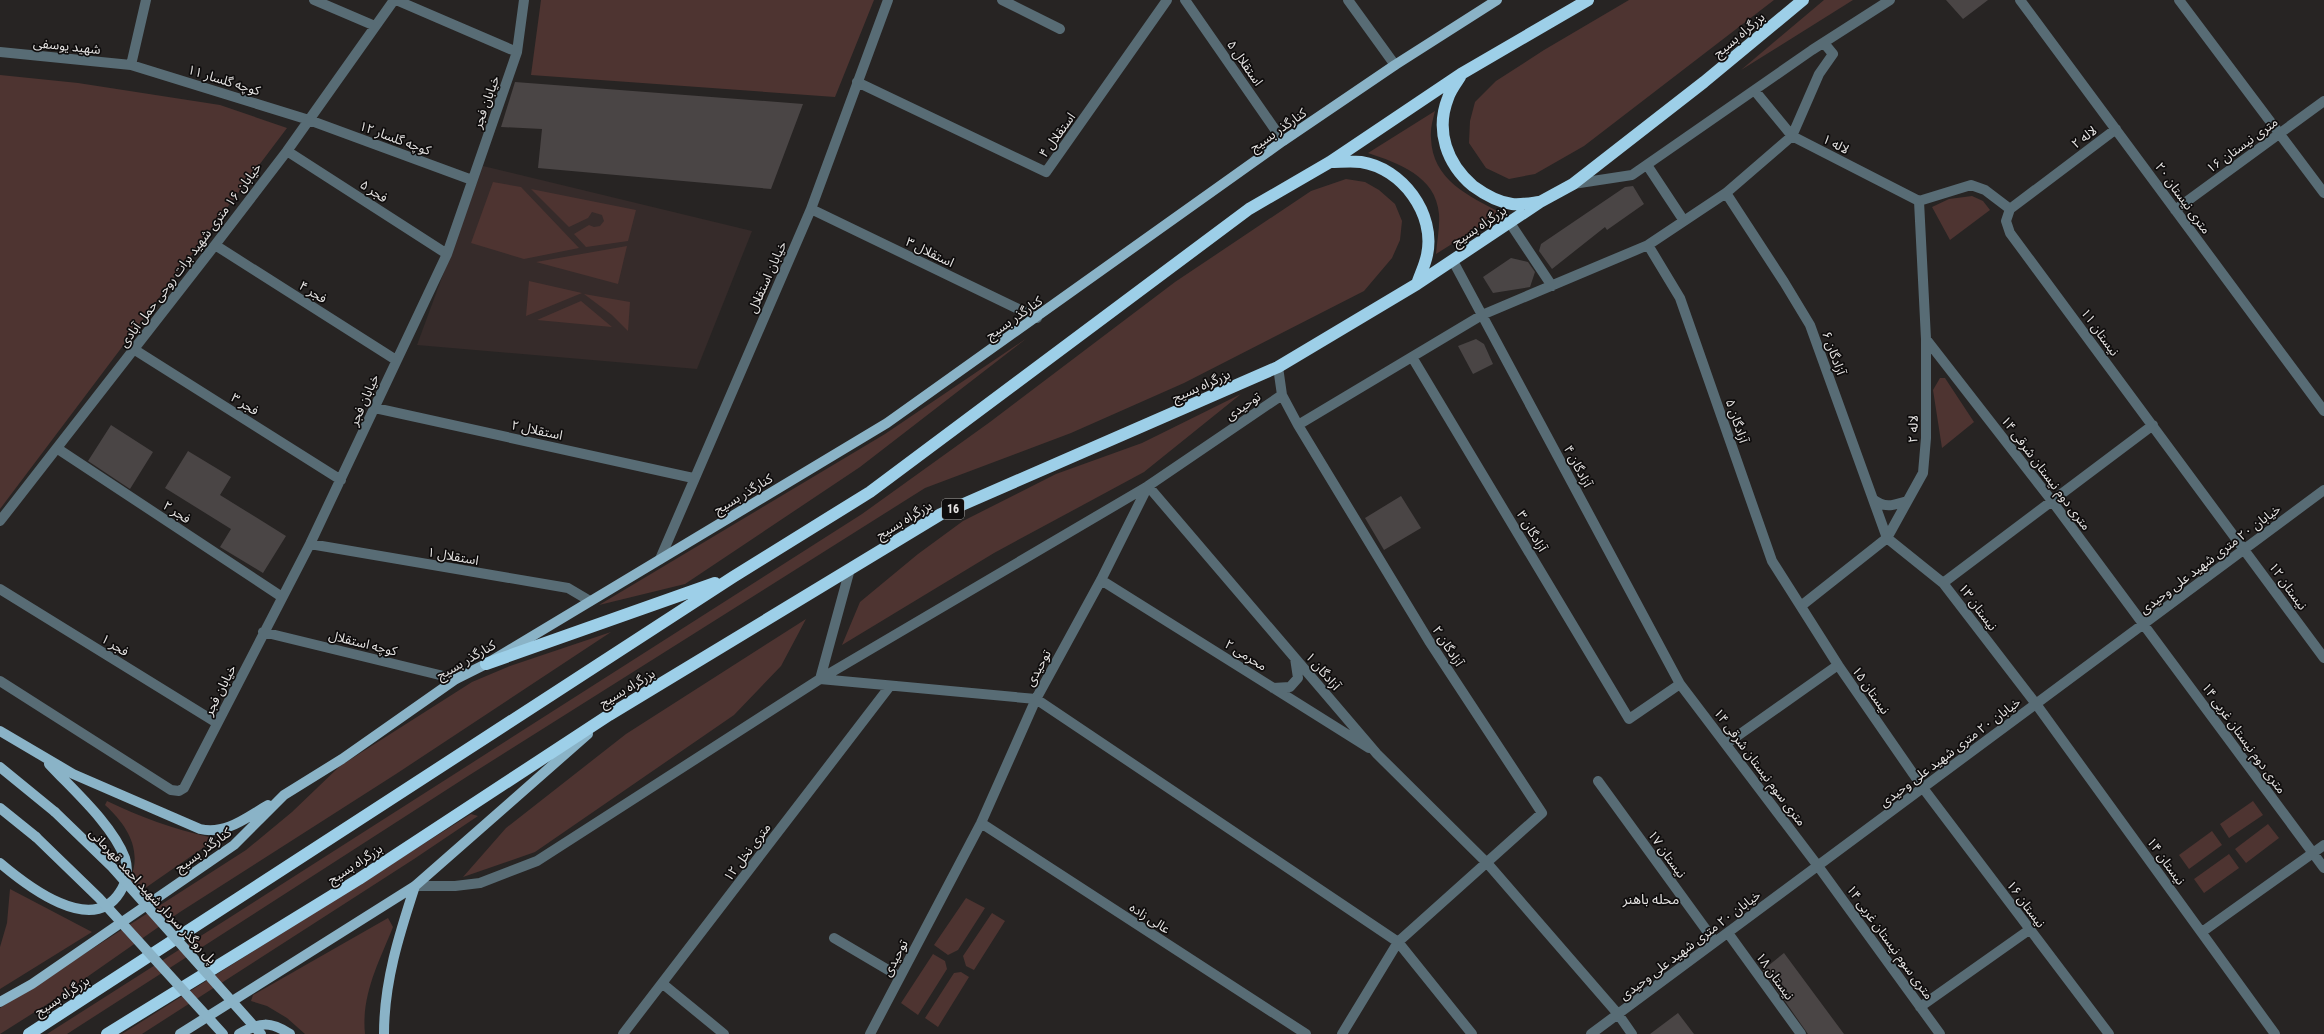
<svg xmlns="http://www.w3.org/2000/svg" width="2324" height="1034" font-family="'Roboto Condensed','Noto Sans Arabic',sans-serif">
	<style>
		.built { fill: #362b2a }
		.green { fill: #4e3431 }
		.building { fill: #4a4545 }
		.lines { fill: none; stroke-linecap: round; stroke-linejoin: round }
		.minor { stroke: #586c75; stroke-width: 10 }
		.major { stroke: #8ab3c7; stroke-width: 10 }
		.highway { stroke: #9dcfe8; stroke-width: 12 }
		.major-bridge { stroke: #8ab3c7; stroke-width: 10 }
		.labels { text-anchor: middle; dominant-baseline: central; stroke-width: 3.5; stroke-linejoin: round; paint-order: stroke }
		.shield { fill: #0f0d0d; stroke: #a6a4a3; stroke-width: 1 }
		.shield-label { font-size: 12px; font-weight: bold; fill: #e6e4e3 }
		.street-label { font-size: 13px; fill: #e6e4e3; stroke: #0f0d0d }
		.neighbourhood-label { font-size: 14px; fill: #e6e4e3; stroke: #0f0d0d }
	</style>
	<rect width="100%" height="100%" fill="#272423"/>
	<path class="built" d="M 483,166 L 752,231 L 697,369 L 417,345 Z"/>
	<path class="green" d="M 541,0 L 874,0 L 835,97 L 531,75 Z
		M 1629,0 L 1774,0 L 1584,146 L 1535,174 L 1509,179 L 1486,168 L 1469,143 L 1470,121 L 1475,102 L 1496,81 L 1544,50 Z
		M 1824,0 L 1853,0 L 1741,70 Z
		M 0,75 L 78,83 L 220,105 L 287,128 L 0,509 Z
		M 1435,111 C 1433,119 1430,129 1431,138 C 1432,180 1469,196 1501,213 L 1436,254 C 1437,241 1440,227 1439,214 C 1436,176 1398,163 1368,153 Z
		M 1346,179 L 1365,182 L 1379,190 L 1395,204 L 1402,221 L 1400,240 L 1392,258 L 1364,291 L 1184,383 L 1071,433 L 925,488 L 468,776 L 67,1034 L 47,1034 L 862,514 L 990,422 L 1175,282 L 1311,191 Z
		M 493,182 L 521,187 L 579,248 L 524,259 L 471,243 Z
		M 531,189 L 636,210 L 628,241 L 586,247 L 574,234 L 589,225 L 594,227 L 600,226 L 604,221 L 602,215 L 592,212 L 588,218 L 569,227 Z
		M 1972,196 L 1983,201 L 1990,210 L 1950,240 L 1932,207 L 1949,199 Z
		M 627,246 L 618,284 L 536,262 Z
		M 529,281 L 582,293 L 526,316 Z
		M 584,294 L 630,302 L 628,331 L 612,315 Z
		M 581,301 L 612,327 L 537,320 Z
		M 1027,338 L 860,467 L 685,584 L 599,605 L 885,434 Z
		M 1940,378 L 1945,378 L 1974,422 L 1942,448 L 1933,390 Z
		M 1241,394 L 1144,472 L 994,553 L 842,645 L 860,602 L 918,554 L 963,521 L 1056,474 L 1142,443 Z
		M 806,619 L 781,666 L 734,715 L 535,852 L 463,877 L 506,828 L 626,734 Z
		M 611,632 L 396,774 L 180,912 L 57,998 L 0,1034 L 0,1008 L 246,850 L 292,812 L 340,766 L 472,682 L 510,666 Z
		M 107,801 C 140,817 173,829 209,837 L 213,841 L 141,891 L 130,880 C 143,850 127,825 105,805 Z
		M 2253,801 L 2263,815 L 2229,838 L 2220,824 Z
		M 471,814 L 478,816 L 414,859 L 142,1034 L 122,1034 Z
		M 2268,824 L 2279,838 L 2246,863 L 2235,849 Z
		M 2212,831 L 2222,845 L 2189,869 L 2179,855 Z
		M 2229,854 L 2239,868 L 2204,893 L 2194,879 Z
		M 10,889 L 92,932 L 0,989 L 0,947 L 7,923 Z
		M 966,898 L 985,908 L 958,950 L 948,955 L 934,945 Z
		M 992,913 L 1005,921 L 974,970 L 966,966 L 963,956 Z
		M 388,918 L 393,927 C 379,962 361,995 365,1034 L 305,1034 L 287,1018 L 267,1006 L 251,1001 L 253,995 Z
		M 933,954 L 945,961 L 947,969 L 918,1015 L 901,1003 Z
		M 961,972 L 969,977 L 938,1027 L 925,1018 L 954,973 Z"/>
	<path class="building" d="M 1946,0 L 1988,0 L 1963,19 Z
		M 515,82 L 803,104 L 771,189 L 538,168 L 542,129 L 501,127 Z
		M 1633,186 L 1644,204 L 1607,230 L 1605,227 L 1552,269 L 1539,251 L 1541,244 L 1625,187 Z
		M 1511,258 L 1528,262 L 1535,272 L 1530,287 L 1493,293 L 1483,277 Z
		M 1476,339 L 1484,344 L 1493,364 L 1473,374 L 1458,346 Z
		M 111,425 L 153,452 L 130,489 L 88,461 Z
		M 188,451 L 231,477 L 220,495 L 286,536 L 263,573 L 220,547 L 231,529 L 165,488 Z
		M 1401,496 L 1421,528 L 1384,550 L 1365,518 Z
		M 1784,953 L 1844,1034 L 1808,1034 L 1763,970 Z
		M 1678,1013 L 1694,1034 L 1650,1034 Z"/>
	<g class="lines">
		<path class="minor" d="M 314,0 L 375,26
			M 396,0 L 517,52
			M 1002,0 L 1060,29
			M 1185,0 L 1283,141
			M 1348,0 L 1395,65
			M 2020,0 L 2324,411
			M 2179,0 L 2324,193
			M 0,52 L 131,65 L 309,120 L 472,180
			M 131,65 L 146,0
			M 857,82 L 1046,172 L 1167,0
			M 1755,91 L 1792,136 L 1919,201
			M 287,151 L 447,254
			M 1647,165 L 1684,221
			M 1573,184 L 1632,175 L 1812,50 L 1890,0
			M 1726,193 L 1784,282 L 1810,325 L 1887,538 L 1943,583 L 2036,704 L 2275,1034
			M 1919,201 L 1971,185 L 1985,190 L 2010,209 L 2006,221 L 2010,233 L 2324,658
			M 811,209 L 1037,318
			M 2010,209 L 2116,129
			M 2175,210 L 2324,101
			M 1510,223 L 1552,286
			M 215,245 L 396,360
			M 1648,245 L 1680,298 L 1772,561 L 1838,665 L 1923,788 L 2109,1034
			M 1453,261 L 1680,684 L 1818,866 L 1940,1034
			M 1926,339 L 2052,501 L 2324,868
			M 135,350 L 341,480
			M 1412,357 L 1629,719 L 1680,684
			M 1282,395 L 1298,425 L 1482,315 L 1648,245 L 1726,193 L 1792,136 L 1819,74 L 1833,54 L 1824,43
			M 375,408 L 693,478
			M 1298,425 L 1429,641 L 1542,813 L 1398,942 L 1342,1034
			M 58,449 L 282,597
			M 1873,499 C 1885,509 1894,505 1907,501
			M 0,521 L 215,245 L 287,151 L 394,0
			M 310,544 L 568,588 L 590,601
			M 660,559 L 811,209 L 888,0
			M 1101,580 L 1369,748
			M 1943,583 L 2153,425
			M 0,589 L 217,723
			M 1801,606 L 1887,538 L 1923,473 L 1926,438 L 1926,339 L 1919,201
			M 263,632 L 456,679
			M 820,679 L 1036,699 L 1398,942 L 1472,1034
			M 820,679 L 850,569
			M 0,681 L 171,790 L 179,791 L 184,788 L 310,544 L 447,254 L 517,52 L 524,0
			M 1273,688 L 1290,687 L 1298,678 L 1295,658
			M 1726,744 L 1838,665
			M 1598,781 L 1715,942
			M 981,823 L 1306,1034
			M 415,886 L 455,886 L 480,883 L 537,861 L 820,679 L 1148,486 L 1377,754 L 1488,864 L 1618,1014 L 1632,1034
			M 2202,932 L 2324,845
			M 1728,933 L 1801,1034
			M 834,938 L 900,977
			M 663,984 L 724,1034
			M 1920,1007 L 2029,930
			M 623,1034 L 890,686
			M 870,1034 L 981,823 L 1036,699 L 1101,580 L 1148,486 L 1282,395 L 1278,367
			M 1591,1034 L 2324,490"/>
		<path class="major" d="M 0,731 L 73,774 L 200,829 C 226,835 247,817 268,805
			M 0,767 L 55,812
			M 0,808 L 36,837
			M 0,863 C 26,885 92,937 120,892 C 127,881 129,871 125,858 C 112,824 73,790 49,764
			M 0,1002 L 32,984 L 234,845 L 284,795 L 342,759 L 456,679 L 486,664 L 887,423 L 1283,141 L 1395,65 L 1497,0
			M 180,1034 L 415,886 L 588,734
			M 239,1034 C 260,1022 270,1021 290,1034
			M 384,1034 C 384,982 399,935 415,886"/>
		<path class="highway" d="M 1460,77 C 1456,83 1450,91 1448,98 C 1435,131 1447,164 1473,186 C 1484,194 1498,202 1512,204 C 1520,205 1531,203 1539,202
			M 1330,162 C 1340,162 1351,161 1361,162 C 1402,168 1436,214 1427,255 C 1425,265 1420,275 1417,284
			M 486,664 L 715,583
			M 29,1034 L 733,577 L 870,492 L 1249,209 L 1330,162 L 1461,74 L 1588,0
			M 107,1034 L 359,879 L 609,715 L 941,514 L 1278,367 L 1417,284 L 1540,202 L 1573,184 L 1704,82 L 1803,0"/>
		<path class="major-bridge" d="M 55,812 L 112,867 L 261,1034
			M 36,837 L 99,898 L 223,1034"/>
	</g>
	<g class="labels">
		<rect class="shield" x="942" y="499" width="22" height="20" rx="3"/>
		<g class="shield-label">
			<text x="953" y="509">16</text>
		</g>
		<g class="street-label">
			<text transform="translate(1739 35) rotate(-40)">بزرگراه بسیج</text>
			<text transform="translate(67 46) rotate(6)">شهید یوسفی</text>
			<text transform="translate(1245 63) rotate(55)">استقلال ۵</text>
			<text transform="translate(224 80) rotate(17)">کوچه گلسار ۱۱</text>
			<text transform="translate(486 102) rotate(-70)">خیابان فجر</text>
			<text transform="translate(1278 130) rotate(-35)">کنارگذر بسیج</text>
			<text transform="translate(1057 135) rotate(-54)">استقلال ۴</text>
			<text transform="translate(2084 137) rotate(-37)">لاله ۲</text>
			<text transform="translate(395 138) rotate(20)">کوچه گلسار ۱۲</text>
			<text transform="translate(1836 144) rotate(27)">لاله ۱</text>
			<text transform="translate(2242 145) rotate(-36)">۱۶ متری نیستان</text>
			<text transform="translate(374 191) rotate(33)">فجر ۵</text>
			<text transform="translate(2183 198) rotate(54)">۲۰ متری نیستان</text>
			<text transform="translate(1479 226) rotate(-34)">بزرگراه بسیج</text>
			<text transform="translate(930 252) rotate(26)">استقلال ۳</text>
			<text transform="translate(190 255) rotate(-53)">خیابان ۱۶ متری شهید برات روحی حمل آبادی</text>
			<text transform="translate(767 277) rotate(-66)">خیابان استقلال</text>
			<text transform="translate(313 292) rotate(32)">فجر ۴</text>
			<text transform="translate(1014 318) rotate(-35)">کنارگذر بسیج</text>
			<text transform="translate(2100 332) rotate(54)">نیستان ۱۱</text>
			<text transform="translate(1834 353) rotate(70)">آزادگان ۶</text>
			<text transform="translate(1201 386) rotate(-24)">بزرگراه بسیج</text>
			<text transform="translate(364 400) rotate(-66)">خیابان فجر</text>
			<text transform="translate(245 404) rotate(32)">فجر ۳</text>
			<text transform="translate(1243 406) rotate(-34)">توحیدی</text>
			<text transform="translate(1737 421) rotate(71)">آزادگان ۵</text>
			<text transform="translate(1913 429) rotate(-89)">لاله ۲</text>
			<text transform="translate(537 430) rotate(12)">استقلال ۲</text>
			<text transform="translate(1578 466) rotate(62)">آزادگان ۴</text>
			<text transform="translate(2046 473) rotate(53)">۱۴ متری دوم نیستان شرقی</text>
			<text transform="translate(743 494) rotate(-31)">کنارگذر بسیج</text>
			<text transform="translate(177 512) rotate(33)">فجر ۲</text>
			<text transform="translate(904 520) rotate(-31)">بزرگراه بسیج</text>
			<text transform="translate(1532 531) rotate(59)">آزادگان ۳</text>
			<text transform="translate(453 556) rotate(10)">استقلال ۱</text>
			<text transform="translate(2210 559) rotate(-37)">خیابان ۲۰ متری شهید علی وحیدی</text>
			<text transform="translate(2288 586) rotate(54)">نیستان ۱۲</text>
			<text transform="translate(1978 607) rotate(53)">نیستان ۱۳</text>
			<text transform="translate(363 643) rotate(14)">کوچه استقلال</text>
			<text transform="translate(115 645) rotate(32)">فجر ۱</text>
			<text transform="translate(1448 646) rotate(57)">آزادگان ۲</text>
			<text transform="translate(1246 655) rotate(32)">محرمی ۲</text>
			<text transform="translate(466 660) rotate(-30)">کنارگذر بسیج</text>
			<text transform="translate(1038 668) rotate(-61)">توحیدی</text>
			<text transform="translate(1323 671) rotate(49)">آزادگان ۱</text>
			<text transform="translate(627 688) rotate(-31)">بزرگراه بسیج</text>
			<text transform="translate(220 690) rotate(-63)">خیابان فجر</text>
			<text transform="translate(1871 690) rotate(55)">نیستان ۱۵</text>
			<text transform="translate(2244 738) rotate(54)">۱۴ متری دوم نیستان غربی</text>
			<text transform="translate(1950 752) rotate(-37)">خیابان ۲۰ متری شهید علی وحیدی</text>
			<text transform="translate(1760 767) rotate(53)">۱۴ متری سوم نیستان شرقی</text>
			<text transform="translate(203 850) rotate(-36)">کنارگذر بسیج</text>
			<text transform="translate(747 852) rotate(-53)">۱۲ متری نخل</text>
			<text transform="translate(1667 854) rotate(54)">نیستان ۱۷</text>
			<text transform="translate(2166 861) rotate(54)">نیستان ۱۴</text>
			<text transform="translate(355 864) rotate(-33)">بزرگراه بسیج</text>
			<text transform="translate(153 896) rotate(47)">پل روگذر سردار شهید احمد قهرمانی</text>
			<text transform="translate(2026 904) rotate(53)">نیستان ۱۶</text>
			<text transform="translate(1150 918) rotate(33)">عالی زاده</text>
			<text transform="translate(1890 942) rotate(54)">۱۴ متری سوم نیستان غربی</text>
			<text transform="translate(1690 945) rotate(-37)">خیابان ۲۰ متری شهید علی وحیدی</text>
			<text transform="translate(895 958) rotate(-62)">توحیدی</text>
			<text transform="translate(1775 976) rotate(54)">نیستان ۱۸</text>
			<text transform="translate(62 996) rotate(-33)">بزرگراه بسیج</text>
		</g>
		<g class="neighbourhood-label">
			<text x="1651" y="899">محله باهنر</text>
		</g>
	</g>
</svg>
